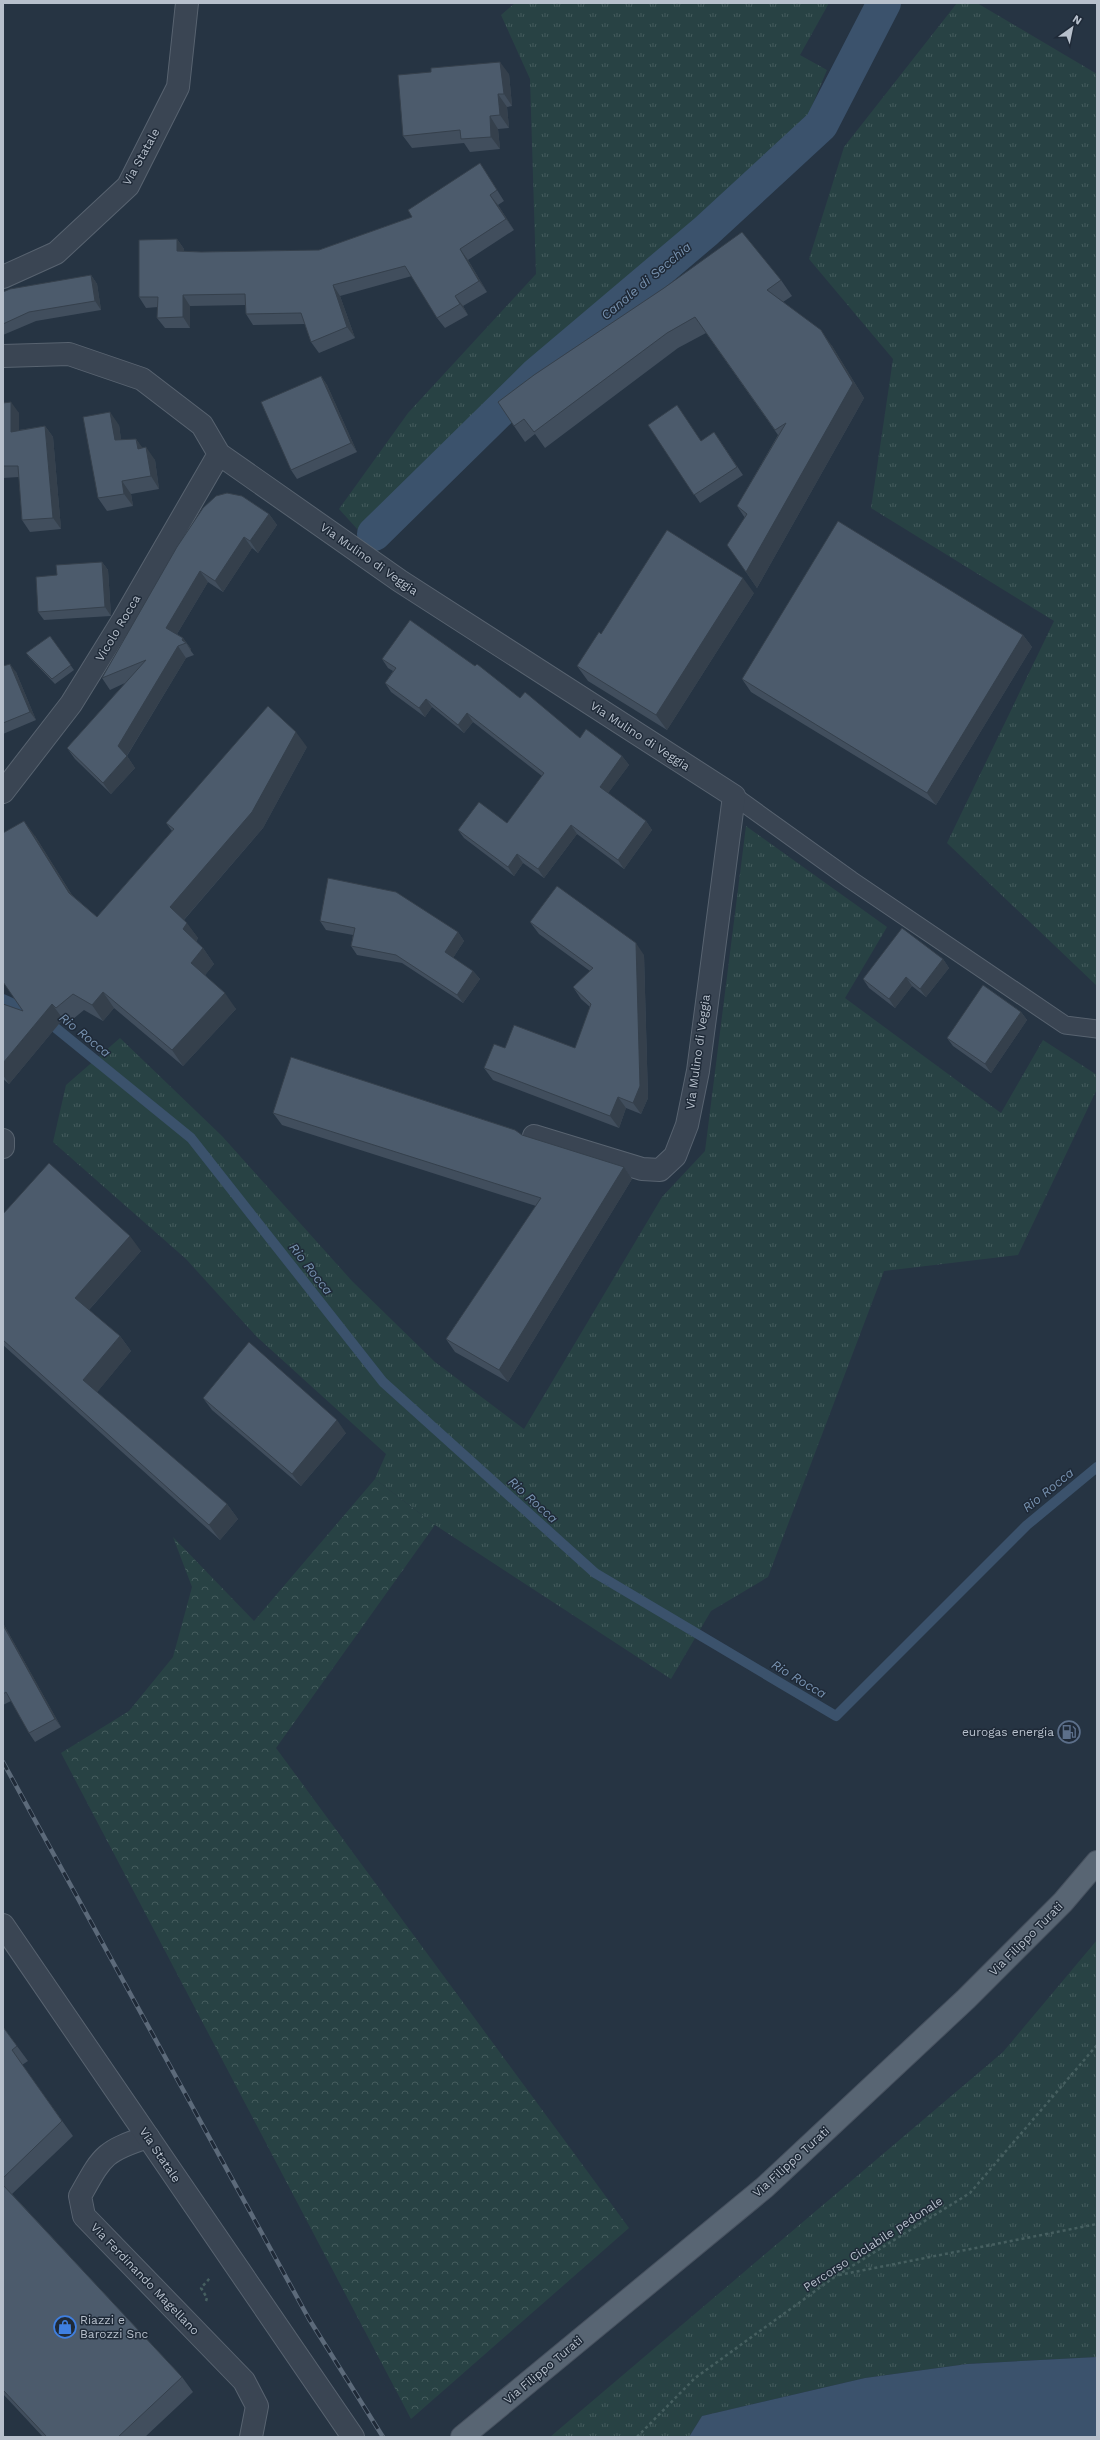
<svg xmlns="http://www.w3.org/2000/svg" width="1100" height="2440" font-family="'Work Sans',sans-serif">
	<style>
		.grass { fill: url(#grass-tufts) }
		.forest { fill: url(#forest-crowns) }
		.water { fill: #3b526c }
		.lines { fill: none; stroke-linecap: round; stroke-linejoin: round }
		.stream { stroke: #3b526c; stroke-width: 10 }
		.canal { stroke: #3b526c; stroke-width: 34 }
		.service-casing { stroke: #586370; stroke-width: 19 }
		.minor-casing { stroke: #586370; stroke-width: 24 }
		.tertiary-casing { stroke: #586370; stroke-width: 24 }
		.primary-casing { stroke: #47515f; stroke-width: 24 }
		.path { stroke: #465f60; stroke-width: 2.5; stroke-dasharray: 3 3; stroke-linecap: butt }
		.service { stroke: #3a4553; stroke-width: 17 }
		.minor { stroke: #3a4553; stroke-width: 22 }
		.tertiary { stroke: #3a4553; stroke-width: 22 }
		.primary { stroke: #586573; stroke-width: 22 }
		.rail-casing { stroke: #5c6a7a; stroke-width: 4.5 }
		.rail { stroke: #1f2a38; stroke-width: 3; stroke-dasharray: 9; stroke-linecap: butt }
		.wall { fill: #414e5d }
		.shaded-wall { fill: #35404c }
		.building { fill: #4c5b6c; stroke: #35404c }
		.labels { text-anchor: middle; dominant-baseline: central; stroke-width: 3; stroke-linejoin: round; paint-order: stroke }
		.street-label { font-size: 12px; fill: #b7c0cc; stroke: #1f2a38 }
		.poi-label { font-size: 12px; fill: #b7c0cc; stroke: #1f2a38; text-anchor: end }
		.water-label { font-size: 13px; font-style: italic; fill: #7792b0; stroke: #1f2a38 }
	</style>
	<defs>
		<pattern id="grass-tufts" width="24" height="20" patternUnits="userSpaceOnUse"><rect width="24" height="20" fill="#284244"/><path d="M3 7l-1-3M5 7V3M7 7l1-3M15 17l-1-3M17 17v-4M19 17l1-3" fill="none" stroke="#455c5e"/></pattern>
		<pattern id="forest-crowns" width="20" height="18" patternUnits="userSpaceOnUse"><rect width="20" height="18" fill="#284244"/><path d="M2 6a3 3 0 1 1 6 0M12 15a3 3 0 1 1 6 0" fill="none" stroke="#455c5e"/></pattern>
	</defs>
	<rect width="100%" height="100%" fill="#263443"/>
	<path class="grass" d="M 515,3 L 829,3 L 800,55 L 827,70 L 804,125 L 358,530 L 339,509 L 408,413 L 536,274 L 530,79 L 501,15 Z
		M 957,3 L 977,3 L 1097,74 L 1097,986 L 947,843 L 1054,621 L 871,508 L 893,359 L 809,259 L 844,147 Z
		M 746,826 L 887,927 L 845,998 L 1001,1113 L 1043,1040 L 1097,1075 L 1097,1089 L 1018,1255 L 884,1271 L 768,1577 L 711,1611 L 671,1679 L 435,1525 L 375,1479 L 386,1454 L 257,1337 L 186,1259 L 53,1142 L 66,1085 L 120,1038 L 222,1136 L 352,1281 L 435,1362 L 524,1429 L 662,1197 L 705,1151 Z
		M 1097,1940 L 1097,2357 L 967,2364 L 865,2378 L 702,2416 L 689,2437 L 550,2437 L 1003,2052 Z"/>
	<path class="forest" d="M 375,1479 L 435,1525 L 276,1748 L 629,2228 L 411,2419 L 61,1753 L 129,1711 L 173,1657 L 192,1587 L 173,1537 L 254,1621 Z"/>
	<path class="water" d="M 1097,2357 L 1097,2437 L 689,2437 L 702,2416 L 865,2378 L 967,2364 Z"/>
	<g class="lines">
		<path class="stream" d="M 3,999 L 32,1012
			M 46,1020 L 191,1138 L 383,1382 L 595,1573 L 836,1716 L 1027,1525 L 1097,1467"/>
		<path class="canal" d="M 374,534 L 537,374 L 706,231 L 821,125 L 884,3"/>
		<g class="service-casing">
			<path id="service" d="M 734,796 L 851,880 L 1065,1025 L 1097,1029"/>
		</g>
		<g class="minor-casing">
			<path id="minor" d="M 3,356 L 69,354 L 142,379 L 202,425 L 219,454 L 400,581 L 734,796 L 698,1071 L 687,1125 L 675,1156 L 660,1170 L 642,1169 L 534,1136
				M 3,792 L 71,704 L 123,620 L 219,454
				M 3,1140 L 3,1147
				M 148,2137 C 103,2151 102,2157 80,2196 L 84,2216 L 244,2381 L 257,2406 L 251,2437"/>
		</g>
		<g class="tertiary-casing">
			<path id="tertiary" d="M 3,277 L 56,253 L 128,186 L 178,87 L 187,3
				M 3,1925 L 353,2437"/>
		</g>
		<g class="primary-casing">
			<path id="primary" d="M 462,2437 L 765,2187 L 966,1999 L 1063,1902 L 1097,1862"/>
		</g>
		<path class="path" d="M 839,2275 L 1097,2224
			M 206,2301 L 207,2298 L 201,2288 L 210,2278
			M 637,2437 L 695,2378 L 836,2276 L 970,2193 L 1097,2045"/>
		<use href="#service" class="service"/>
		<use href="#minor" class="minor"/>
		<use href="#tertiary" class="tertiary"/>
		<use href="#primary" class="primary"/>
		<g class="rail-casing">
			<path id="rail" d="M 3,1762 L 309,2319 L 383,2437"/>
		</g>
		<use href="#rail" class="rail"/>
	</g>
	<path class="wall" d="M 509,74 L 512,106 L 507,107 L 509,128 L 498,129 L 500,149 L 470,152 L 464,143 L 412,148 L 403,136 Z
		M 480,163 L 504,201 L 498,205 L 514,230 L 468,260 L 487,292 L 463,306 L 468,315 L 445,328 L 437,318 L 412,276 L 340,296 L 355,338 L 319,353 L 311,342 L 305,324 L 253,325 L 246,314 L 246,305 L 190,306 L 190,328 L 165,328 L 157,318 L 158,307 L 146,308 L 139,297 L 177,239 L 184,249 L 184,251 L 201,252 L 319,250 L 412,217 Z
		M 91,275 L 97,284 L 101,310 L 36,321 L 3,335 L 3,292 Z
		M 781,280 L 792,296 L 783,302 L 832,346 L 864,398 L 757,588 L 746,572 L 745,518 L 737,506 L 778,435 L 706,333 L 678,348 L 545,448 L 535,434 L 525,442 L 514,426 L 534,375 Z
		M 321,376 L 327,385 L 357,452 L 297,479 L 291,470 Z
		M 3,403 L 19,413 L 19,430 L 45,426 L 53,437 L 61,529 L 30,532 L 22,520 L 19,477 L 3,478 Z
		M 119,425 L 121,440 L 136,439 L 142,448 L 155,460 L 159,489 L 131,494 L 133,506 L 107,511 L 98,498 Z
		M 648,425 L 701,441 L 714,432 L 743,475 L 700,503 Z
		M 269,514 L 277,525 L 258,553 L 252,548 L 223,592 L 208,582 L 177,634 L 183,638 L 191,649 L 191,651 L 194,655 L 186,658 L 127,756 L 135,768 L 111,794 L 75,759 L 67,748 L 125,683 L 110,690 L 102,678 L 177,547 Z
		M 102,562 L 108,570 L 111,616 L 44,620 L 38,612 L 57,575 Z
		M 754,593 L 667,730 L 588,681 L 577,666 L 601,634 Z
		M 1023,635 L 1032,647 L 936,805 L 751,692 L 742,679 Z
		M 50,636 L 74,670 L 55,684 L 29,657 L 26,653 Z
		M 382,659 L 520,698 L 580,738 L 622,756 L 629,765 L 608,793 L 646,821 L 652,830 L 624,869 L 577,834 L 544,878 L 523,863 L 514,876 L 464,838 L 458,830 L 507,823 L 542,776 L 473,722 L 464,733 L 432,707 L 425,717 L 391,692 L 385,683 L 393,671 L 388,668 Z
		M 3,666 L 16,672 L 36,720 L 3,734 Z
		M 307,747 L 263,828 L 184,920 L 198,938 L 196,942 L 203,948 L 214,964 L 205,975 L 236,1009 L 183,1066 L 114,1008 L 103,1021 L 84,1010 L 67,1024 L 63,1019 L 9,1084 L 3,1079 L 3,1004 L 23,1011 L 35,836 L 72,895 L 97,917 L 172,831 L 166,823 Z
		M 320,921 L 458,932 L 464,941 L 453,958 L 473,971 L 480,979 L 463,1003 L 402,963 L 357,955 L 351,946 L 353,935 L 326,930 Z
		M 530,922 L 644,955 L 648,1098 L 641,1114 L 626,1108 L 619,1128 L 493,1080 L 484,1068 L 505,1048 L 575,1048 L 590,1007 L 581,999 L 573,987 L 590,971 L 539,934 Z
		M 943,959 L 949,968 L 926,997 L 912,986 L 895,1008 L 869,988 L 863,979 Z
		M 1021,1012 L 1027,1020 L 991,1073 L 953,1046 L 947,1038 Z
		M 273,1113 L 624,1167 L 632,1179 L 508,1382 L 455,1352 L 446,1339 L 536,1206 L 282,1125 Z
		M 3,1214 L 141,1251 L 89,1310 L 120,1336 L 131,1351 L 97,1392 L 227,1504 L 238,1519 L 220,1540 L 3,1345 Z
		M 203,1398 L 346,1433 L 301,1486 L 212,1410 Z
		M 3,1625 L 4,1625 L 61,1727 L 35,1742 L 29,1733 L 11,1701 L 3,1705 Z
		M 3,2027 L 28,2061 L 22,2065 L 73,2136 L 12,2194 L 182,2377 L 193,2392 L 145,2437 L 43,2437 L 3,2394 Z"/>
	<path class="shaded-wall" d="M 500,62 L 509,74 L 512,106 L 504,94 Z
		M 498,94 L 507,107 L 509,128 L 500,115 Z
		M 490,116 L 498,129 L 500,149 L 491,137 Z
		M 490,195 L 498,205 L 514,230 L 506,219 Z
		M 177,239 L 184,249 L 184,261 L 177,251 Z
		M 460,249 L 468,260 L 487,292 L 479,281 Z
		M 91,275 L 97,284 L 101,310 L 95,301 Z
		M 333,285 L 340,296 L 355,338 L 347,327 Z
		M 183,295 L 190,306 L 190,328 L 183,317 Z
		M 455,296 L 463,306 L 468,315 L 460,304 Z
		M 821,330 L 832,346 L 864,398 L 757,588 L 746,572 Z
		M 321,376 L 327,385 L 357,452 L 351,443 Z
		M 11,402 L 19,413 L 19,443 L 11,432 Z
		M 110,412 L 119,425 L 123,453 L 115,440 Z
		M 45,426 L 53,437 L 61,529 L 53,518 Z
		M 136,439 L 145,451 L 138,449 Z
		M 146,447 L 155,460 L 159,489 L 151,476 Z
		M 122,481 L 131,494 L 133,506 L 124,494 Z
		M 269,514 L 277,525 L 258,553 L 250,541 Z
		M 244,537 L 252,548 L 223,592 L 215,581 Z
		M 102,562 L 108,570 L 111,616 L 105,607 Z
		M 200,571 L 208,582 L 174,639 L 166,628 Z
		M 743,578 L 754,593 L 667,730 L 656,715 Z
		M 1023,635 L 1032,647 L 936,805 L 927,793 Z
		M 183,638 L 191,649 L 191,651 L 186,643 L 182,640 Z
		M 178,646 L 186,658 L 126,757 L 118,746 Z
		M 10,664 L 16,672 L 36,720 L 30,712 Z
		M 426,699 L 432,707 L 425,717 L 419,708 Z
		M 467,713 L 473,722 L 464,733 L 458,725 Z
		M 296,732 L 307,747 L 263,828 L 181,923 L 170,907 Z
		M 127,756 L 135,768 L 111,794 L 103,783 Z
		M 622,756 L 629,765 L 606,796 L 600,787 Z
		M 24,821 L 35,836 L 80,908 L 69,893 Z
		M 646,821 L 652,830 L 624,869 L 618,860 Z
		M 571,825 L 577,834 L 544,878 L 538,869 Z
		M 517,854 L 523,863 L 514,876 L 508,867 Z
		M 187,923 L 198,938 L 194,945 L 183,929 Z
		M 458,932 L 464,941 L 451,961 L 445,952 Z
		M 636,943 L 644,955 L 648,1098 L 641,1114 L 633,1103 Z
		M 203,948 L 214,964 L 202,979 L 191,963 Z
		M 943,959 L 949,968 L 926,997 L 920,989 Z
		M 473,971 L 480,979 L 463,1003 L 457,995 Z
		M 906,977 L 912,986 L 895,1008 L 889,999 Z
		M 103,992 L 114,1008 L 103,1021 L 92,1005 Z
		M 225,993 L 236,1009 L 183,1066 L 172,1050 Z
		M 52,1004 L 63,1019 L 9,1084 L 3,1075 L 3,1063 Z
		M 1021,1012 L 1027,1020 L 991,1073 L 985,1064 Z
		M 618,1097 L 626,1108 L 619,1128 L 610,1116 Z
		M 624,1167 L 632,1179 L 508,1382 L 499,1370 Z
		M 130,1236 L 141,1251 L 86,1313 L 75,1298 Z
		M 120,1336 L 131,1351 L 94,1396 L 83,1380 Z
		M 337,1420 L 346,1433 L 301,1486 L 292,1474 Z
		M 227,1504 L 238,1519 L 220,1540 L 209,1525 Z
		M 3,1623 L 4,1625 L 61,1727 L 55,1719 L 3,1625 Z"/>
	<path class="building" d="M 500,62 L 504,94 L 498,94 L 500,115 L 490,116 L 491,137 L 461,139 L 460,130 L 403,136 L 398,75 L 431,72 L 431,68 Z
		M 480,163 L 497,190 L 490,195 L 506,219 L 460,249 L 479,281 L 455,296 L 460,304 L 437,318 L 405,266 L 333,285 L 347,327 L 311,342 L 301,313 L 246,314 L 245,294 L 183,295 L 183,317 L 157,318 L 158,297 L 139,297 L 139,240 L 177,239 L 177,251 L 201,252 L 319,250 L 412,217 L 408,210 Z
		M 742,232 L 781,280 L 767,290 L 821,330 L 853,383 L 746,572 L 727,545 L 747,514 L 737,506 L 786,423 L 775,430 L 695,317 L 667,333 L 534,432 L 524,419 L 514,426 L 498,402 L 534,375 L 664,288 Z
		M 91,275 L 95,301 L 29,312 L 3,324 L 3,292 L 10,289 Z
		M 321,376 L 351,443 L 291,470 L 261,402 Z
		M 11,402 L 11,432 L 45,426 L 53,518 L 22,520 L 18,466 L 3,466 L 3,403 Z
		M 677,405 L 701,441 L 714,432 L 737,467 L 694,495 L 648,425 Z
		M 110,412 L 115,440 L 136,439 L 138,449 L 146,447 L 151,476 L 122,481 L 124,494 L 98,498 L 83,417 Z
		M 227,493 L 242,496 L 269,514 L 250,541 L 244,537 L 215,581 L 200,571 L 166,628 L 183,638 L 182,640 L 186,643 L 178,646 L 118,746 L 127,756 L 103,783 L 67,748 L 146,660 L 102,678 L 177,547 L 203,508 L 216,496 Z
		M 838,521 L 1023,635 L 927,793 L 742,679 Z
		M 667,530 L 743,578 L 656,715 L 577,666 L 599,632 L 601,634 Z
		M 102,562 L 105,607 L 38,612 L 36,577 L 57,575 L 56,565 Z
		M 410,620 L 475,666 L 477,664 L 520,698 L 525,692 L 580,738 L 586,729 L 622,756 L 600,787 L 646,821 L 618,860 L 571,825 L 538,869 L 517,854 L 508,867 L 458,830 L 479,802 L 507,823 L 544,773 L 467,713 L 458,725 L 426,699 L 419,708 L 385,683 L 396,668 L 382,659 Z
		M 50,636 L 71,665 L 52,679 L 26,653 Z
		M 10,664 L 30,712 L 3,723 L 3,666 Z
		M 268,706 L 296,732 L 252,812 L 170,907 L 187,923 L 183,929 L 203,948 L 191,963 L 225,993 L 172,1050 L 103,992 L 92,1005 L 73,994 L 56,1008 L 52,1004 L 3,1063 L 3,1004 L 23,1011 L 3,982 L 3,833 L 24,821 L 69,893 L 97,917 L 174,829 L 166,823 Z
		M 328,878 L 396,892 L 458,932 L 445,952 L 473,971 L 457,995 L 396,955 L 351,946 L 355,928 L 320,921 Z
		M 557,886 L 636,943 L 640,1086 L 633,1103 L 618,1097 L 610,1116 L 484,1068 L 494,1044 L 505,1048 L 514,1025 L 575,1048 L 591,1004 L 573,987 L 593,968 L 530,922 Z
		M 902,928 L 943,959 L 920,989 L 906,977 L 889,999 L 863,979 Z
		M 983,985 L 1021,1012 L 985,1064 L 947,1038 Z
		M 291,1057 L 515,1130 L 522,1135 L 624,1167 L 499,1370 L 446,1339 L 541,1198 L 273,1113 Z
		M 49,1163 L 130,1236 L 75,1298 L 120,1336 L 83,1380 L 227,1504 L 209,1525 L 3,1340 L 3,1214 Z
		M 249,1342 L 337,1420 L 292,1474 L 203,1398 Z
		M 3,1625 L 55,1719 L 29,1733 L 6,1692 L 3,1694 Z
		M 3,2027 L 17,2046 L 12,2050 L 62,2121 L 3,2178 Z
		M 3,2185 L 182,2377 L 118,2437 L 47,2437 L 3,2390 Z"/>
	<defs>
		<g id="fuel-ring" transform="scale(1.15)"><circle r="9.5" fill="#1f2a38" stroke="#5c6f8a" stroke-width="1.5"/><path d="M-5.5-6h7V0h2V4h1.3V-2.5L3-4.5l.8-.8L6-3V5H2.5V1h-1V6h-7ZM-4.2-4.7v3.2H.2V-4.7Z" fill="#5c6f8a"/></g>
		<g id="shop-ring" transform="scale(1.15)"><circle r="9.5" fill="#1f2a38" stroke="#3f7fe0" stroke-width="1.5"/><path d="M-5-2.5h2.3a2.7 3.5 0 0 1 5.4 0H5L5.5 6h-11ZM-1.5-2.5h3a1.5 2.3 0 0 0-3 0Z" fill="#3f7fe0"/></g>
	</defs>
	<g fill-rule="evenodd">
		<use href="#fuel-ring" x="1069" y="1732"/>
		<use href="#shop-ring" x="65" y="2327"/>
	</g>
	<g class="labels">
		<g class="street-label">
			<text transform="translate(141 157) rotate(-61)">Via Statale</text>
			<text transform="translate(369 559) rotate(35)">Via Mulino di Veggia</text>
			<text transform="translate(118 628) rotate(-59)">Vicolo Rocca</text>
			<text transform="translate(640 736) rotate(33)">Via Mulino di Veggia</text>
			<text transform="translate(698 1052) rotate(-82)">Via Mulino di Veggia</text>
			<text transform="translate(1026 1939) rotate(-45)">Via Filippo Turati</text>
			<text transform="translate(160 2155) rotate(56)">Via Statale</text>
			<text transform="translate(791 2162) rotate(-42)">Via Filippo Turati</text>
			<text transform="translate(873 2244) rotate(-33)">Percorso Ciclabile pedonale</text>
			<text transform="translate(145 2279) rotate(46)">Via Ferdinando Magellano</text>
			<text transform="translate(543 2370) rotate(-40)">Via Filippo Turati</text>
		</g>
		<g class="poi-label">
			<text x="1054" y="1732">eurogas energia</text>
			<text x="80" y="2320" text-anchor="start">Riazzi e<tspan x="80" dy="14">Barozzi Snc</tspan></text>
		</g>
		<g class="water-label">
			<text transform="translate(646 281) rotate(-40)">Canale di Secchia</text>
			<text transform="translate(85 1035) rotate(39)">Rio Rocca</text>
			<text transform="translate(311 1269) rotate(52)">Rio Rocca</text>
			<text transform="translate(1048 1490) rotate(-39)">Rio Rocca</text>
			<text transform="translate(533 1500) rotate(42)">Rio Rocca</text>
			<text transform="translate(799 1679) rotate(31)">Rio Rocca</text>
		</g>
	</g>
	<rect width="1100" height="2440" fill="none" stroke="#b7c0cc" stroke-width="8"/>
	<g transform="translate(1072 28) rotate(33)" stroke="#1f2a38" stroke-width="3" paint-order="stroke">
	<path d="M0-3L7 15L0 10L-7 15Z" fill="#b7c0cc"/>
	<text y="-6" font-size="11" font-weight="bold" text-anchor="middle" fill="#b7c0cc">N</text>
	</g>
</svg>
